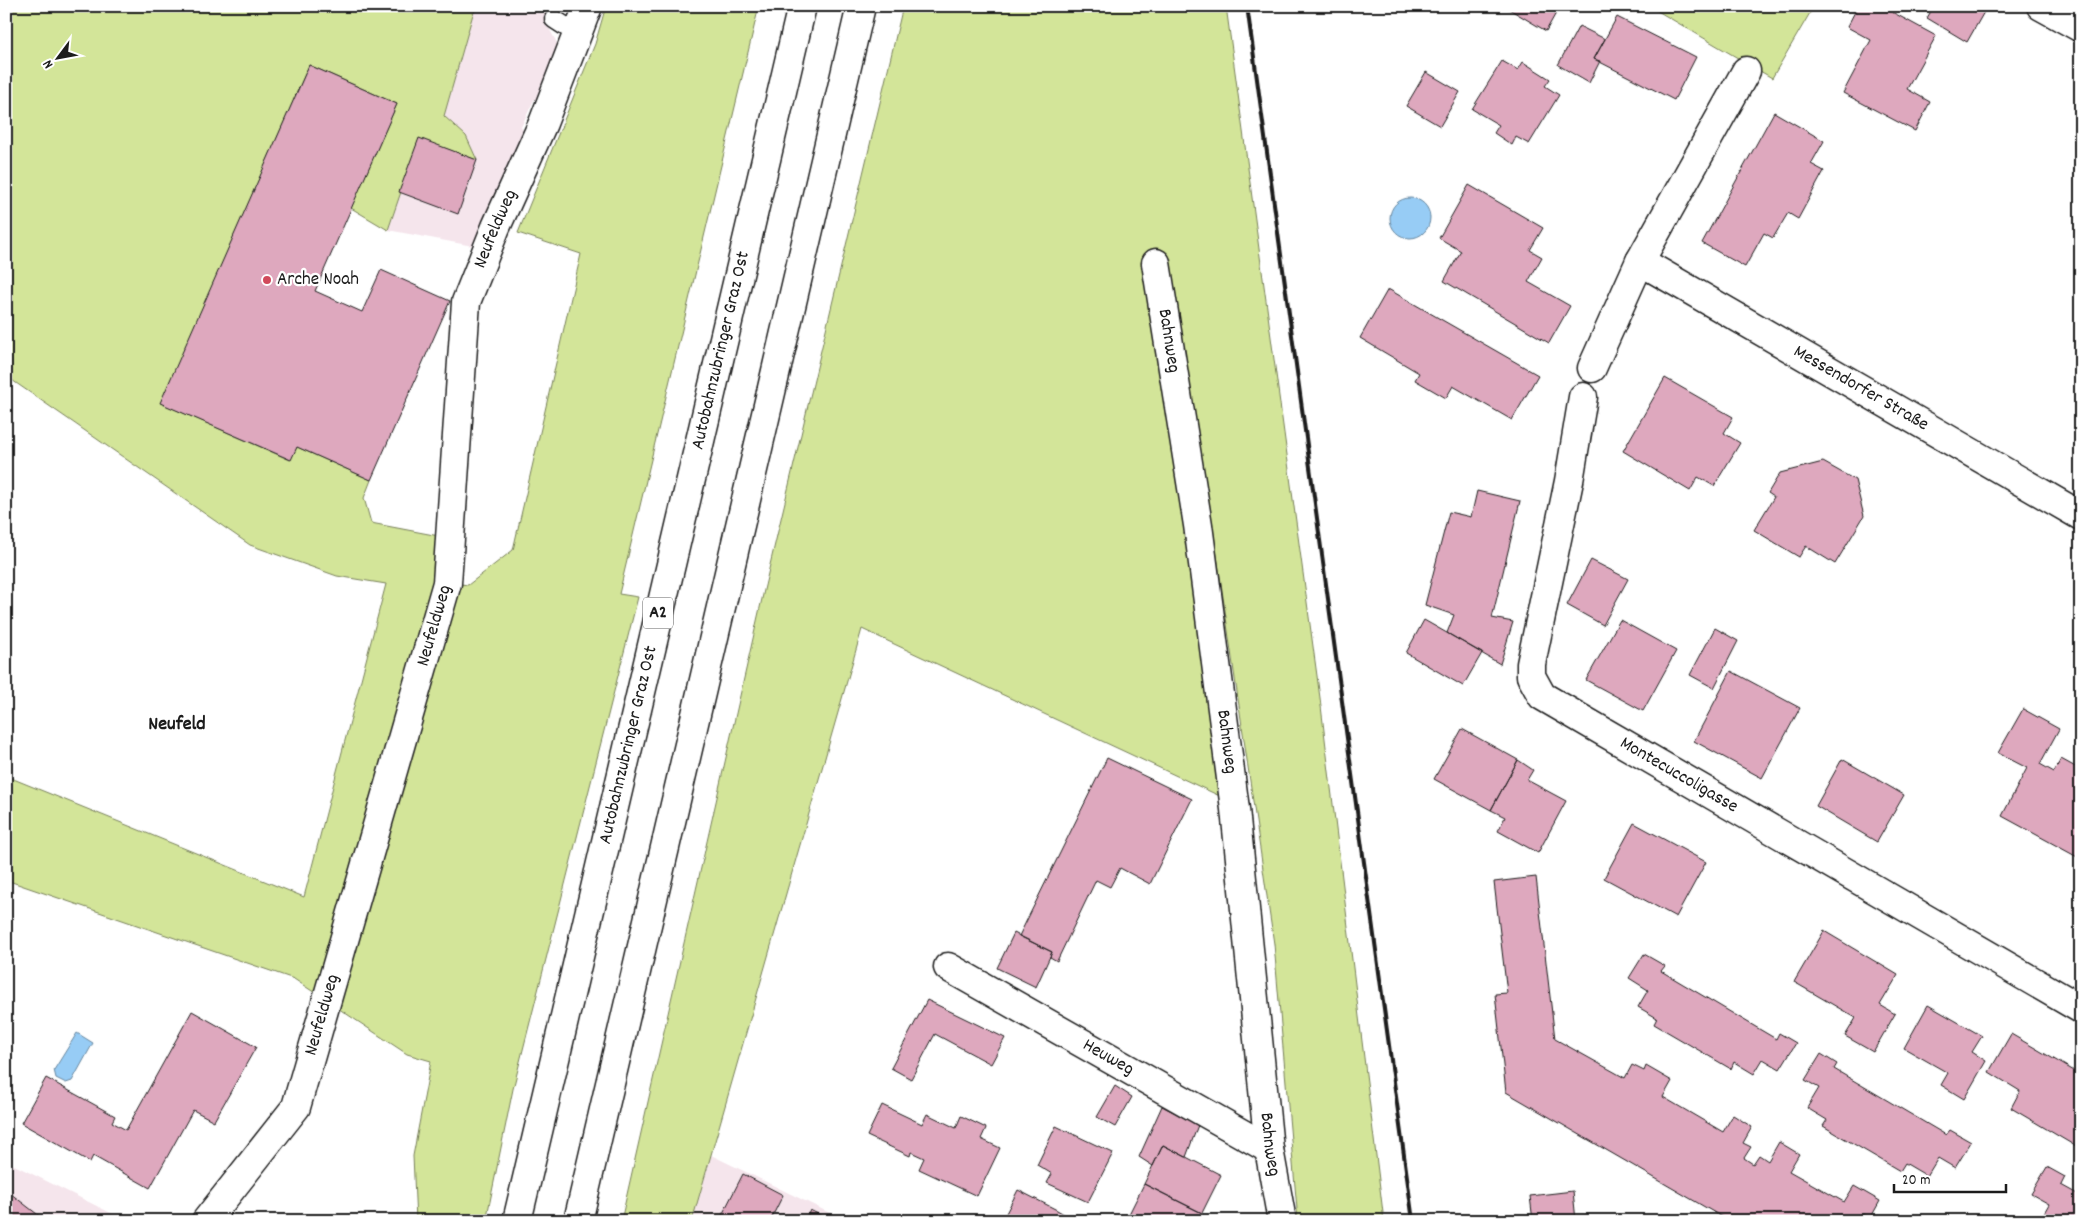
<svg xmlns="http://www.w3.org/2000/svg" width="2087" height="1227" font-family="Dekko,sans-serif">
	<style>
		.built { fill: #f5e5ec }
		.green { fill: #d3e599; stroke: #78805a }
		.water { fill: #97ccf5; stroke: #66869e }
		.building { fill: #dea8be; stroke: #1c1c1c }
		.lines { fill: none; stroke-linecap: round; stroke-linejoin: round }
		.lane-casing { stroke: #1c1c1c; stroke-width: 21 }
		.street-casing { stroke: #1c1c1c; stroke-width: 31 }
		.highway-casing { stroke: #1c1c1c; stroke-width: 31 }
		.lane { stroke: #fff; stroke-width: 18 }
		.street { stroke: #fff; stroke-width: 28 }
		.highway { stroke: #fff; stroke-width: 28 }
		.rail { stroke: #1c1c1c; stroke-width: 4 }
		.poi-dot { fill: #d1495b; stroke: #fff; stroke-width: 2 }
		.labels { text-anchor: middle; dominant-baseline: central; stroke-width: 4.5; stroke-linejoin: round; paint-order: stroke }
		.shield { fill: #fff; stroke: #606060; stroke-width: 1 }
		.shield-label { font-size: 18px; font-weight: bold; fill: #1c1c1c }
		.street-label { font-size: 19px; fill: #1c1c1c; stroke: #fff }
		.poi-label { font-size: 19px; fill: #1c1c1c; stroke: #fff; text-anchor: start }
		.neighbourhood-label { font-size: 20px; font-weight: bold; fill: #1c1c1c; stroke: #fff }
	</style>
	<rect width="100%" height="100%" fill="#fff"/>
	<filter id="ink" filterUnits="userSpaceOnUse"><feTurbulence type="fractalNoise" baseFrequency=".02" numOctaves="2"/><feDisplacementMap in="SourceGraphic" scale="10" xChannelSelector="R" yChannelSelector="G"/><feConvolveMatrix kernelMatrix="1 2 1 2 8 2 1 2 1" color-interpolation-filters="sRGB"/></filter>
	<g filter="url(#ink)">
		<path class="built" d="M 478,6 L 560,6 L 550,30 L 558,45 L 543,93 L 534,100 L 521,127 L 526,135 L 478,247 L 388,230 L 419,138 L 477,159 L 466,136 L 444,116 L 473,14 Z
			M 711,1155 L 846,1221 L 692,1221 Z
			M 6,1161 L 127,1221 L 6,1221 Z"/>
		<path class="green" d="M 6,6 L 478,6 L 473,14 L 444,116 L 466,136 L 477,160 L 419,139 L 388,230 L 351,208 L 397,104 L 309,65 L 161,403 L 290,460 L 297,447 L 371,480 L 364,498 L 371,523 L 439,536 L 447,582 L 468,585 L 513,550 L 581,254 L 518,233 L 595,44 L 606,6 L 759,6 L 619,594 L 638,597 L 513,1089 L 486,1221 L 416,1221 L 413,1156 L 431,1061 L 407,1054 L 294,979 L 6,880 L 6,776 L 304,897 L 386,584 L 337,576 L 250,545 L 6,376 Z
			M 903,6 L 1226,6 L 1320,698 L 1384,1221 L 1298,1221 L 1274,944 L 1211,515 L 1161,284 L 1224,798 L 862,629 L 692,1221 L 621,1221 L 764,590 Z
			M 1649,6 L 1814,6 L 1772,78 Z"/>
		<path class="water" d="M1390 218a20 20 0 1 1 40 0a20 20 0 1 1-40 0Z
			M 77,1033 L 93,1043 L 72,1081 L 66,1083 L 56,1078 L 54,1070 Z"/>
		<path class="building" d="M 1456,6 L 1467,6 L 1464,11 Z
			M 1504,6 L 1560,6 L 1546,31 Z
			M 1858,6 L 1881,6 L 1936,36 L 1907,89 L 1930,102 L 1915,131 L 1843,93 L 1871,40 L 1847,27 Z
			M 1934,6 L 1974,6 L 1984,12 L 1967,42 L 1927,18 Z
			M 1617,17 L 1696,57 L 1674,100 L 1594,59 Z
			M 1579,26 L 1605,39 L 1594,59 L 1600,61 L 1589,83 L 1558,65 Z
			M 1502,61 L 1518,70 L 1523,62 L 1550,79 L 1545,86 L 1559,95 L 1529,144 L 1516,137 L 1512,145 L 1494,133 L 1499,125 L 1472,109 Z
			M 309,65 L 397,104 L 315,291 L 362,312 L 381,270 L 450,301 L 371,480 L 297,447 L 291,460 L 160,403 Z
			M 1426,72 L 1460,92 L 1440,126 L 1406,106 Z
			M 1774,112 L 1824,141 L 1811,164 L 1824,171 L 1798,219 L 1788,213 L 1773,238 L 1764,233 L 1745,267 L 1702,243 Z
			M 419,138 L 477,160 L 458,214 L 399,192 Z
			M 1469,185 L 1543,228 L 1530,250 L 1542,257 L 1528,282 L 1570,306 L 1549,343 L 1444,281 L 1461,251 L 1439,238 Z
			M 1388,289 L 1538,375 L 1512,420 L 1453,386 L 1446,398 L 1415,380 L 1419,373 L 1360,338 Z
			M 1665,378 L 1733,417 L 1724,433 L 1740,443 L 1714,486 L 1698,477 L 1690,491 L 1623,451 Z
			M 1823,462 L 1855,480 L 1864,516 L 1835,564 L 1806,546 L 1799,557 L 1754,530 L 1774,497 L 1768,493 L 1780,473 Z
			M 1477,491 L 1520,501 L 1492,618 L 1513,622 L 1500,664 L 1447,633 L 1454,615 L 1425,605 L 1449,512 L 1471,517 Z
			M 1591,560 L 1628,579 L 1603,625 L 1567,605 Z
			M 1424,620 L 1482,653 L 1463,686 L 1406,653 Z
			M 1620,620 L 1676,651 L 1643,711 L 1586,680 Z
			M 1715,628 L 1738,641 L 1714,688 L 1690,675 Z
			M 1731,671 L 1800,708 L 1762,778 L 1694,741 Z
			M 2023,709 L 2059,729 L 2040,764 L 2054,772 L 2061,759 L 2081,770 L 2081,859 L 2002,816 L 2027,768 L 1998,753 Z
			M 1462,729 L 1518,760 L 1491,810 L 1434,779 Z
			M 1107,758 L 1192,799 L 1150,884 L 1120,868 L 1110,887 L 1096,880 L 1057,961 L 1050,957 L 1052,952 L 1019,936 Z
			M 1842,759 L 1904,795 L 1877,842 L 1816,806 Z
			M 1518,760 L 1533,770 L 1527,780 L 1566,801 L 1538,853 L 1498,831 L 1505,817 L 1491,810 Z
			M 1634,823 L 1706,862 L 1676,917 L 1604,878 Z
			M 1536,877 L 1555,1039 L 1625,1078 L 1632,1065 L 1644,1071 L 1646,1066 L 1672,1081 L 1663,1097 L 1723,1132 L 1733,1115 L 1752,1127 L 1743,1143 L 1751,1147 L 1744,1158 L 1753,1164 L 1759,1155 L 1768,1161 L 1779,1142 L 1799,1154 L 1789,1171 L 1844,1202 L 1854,1186 L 1880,1201 L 1870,1219 L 1863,1214 L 1859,1221 L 1729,1221 L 1506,1092 L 1495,994 L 1507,993 L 1494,882 Z
			M 1824,931 L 1898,975 L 1880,1005 L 1895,1014 L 1873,1052 L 1845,1036 L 1856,1018 L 1794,982 Z
			M 1014,933 L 1052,952 L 1036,987 L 997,968 Z
			M 1644,954 L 1665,966 L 1661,971 L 1776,1039 L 1779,1033 L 1796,1043 L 1780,1069 L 1763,1059 L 1754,1074 L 1734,1062 L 1731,1069 L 1654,1024 L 1657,1018 L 1638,1007 L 1648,990 L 1629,978 Z
			M 927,1000 L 1005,1038 L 991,1064 L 935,1034 L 911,1079 L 891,1068 Z
			M 1928,1005 L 1982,1036 L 1972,1052 L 1986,1061 L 1964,1099 L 1941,1085 L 1948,1073 L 1904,1048 Z
			M 192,1011 L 256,1047 L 214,1121 L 193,1110 L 150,1188 L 93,1156 L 90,1162 L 21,1123 L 46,1078 L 115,1116 L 112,1122 L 126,1130 Z
			M 2011,1034 L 2081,1075 L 2081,1141 L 2077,1147 L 2011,1108 L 2020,1091 L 1989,1072 Z
			M 1821,1054 L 1837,1064 L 1834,1069 L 1946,1135 L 1950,1130 L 1971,1142 L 1955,1168 L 1938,1158 L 1927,1176 L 1905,1163 L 1900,1171 L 1823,1126 L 1827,1120 L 1807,1108 L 1819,1088 L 1805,1080 Z
			M 1115,1086 L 1132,1097 L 1115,1127 L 1097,1117 Z
			M 882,1105 L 922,1124 L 927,1114 L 956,1128 L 961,1116 L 986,1128 L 981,1139 L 1000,1148 L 977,1196 L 919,1169 L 924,1158 L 911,1152 L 910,1156 L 867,1136 Z
			M 1162,1106 L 1198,1125 L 1186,1157 L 1163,1145 L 1153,1166 L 1139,1157 Z
			M 1056,1126 L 1113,1153 L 1088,1202 L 1047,1183 L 1052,1174 L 1037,1165 Z
			M 1163,1145 L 1221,1175 L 1202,1213 L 1144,1184 Z
			M 2047,1167 L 2065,1177 L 2061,1185 L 2081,1196 L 2081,1221 L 2040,1220 L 2049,1204 L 2031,1194 Z
			M 743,1174 L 783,1195 L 770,1221 L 719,1221 Z
			M 1144,1184 L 1202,1213 L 1198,1221 L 1131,1221 L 1127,1218 Z
			M 6,1190 L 46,1221 L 6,1221 Z
			M 1018,1190 L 1057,1210 L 1076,1221 L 1002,1221 Z
			M 1573,1191 L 1576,1221 L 1533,1221 L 1530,1196 Z
			M 810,1210 L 832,1221 L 805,1221 Z"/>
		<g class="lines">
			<g class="lane-casing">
				<path id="lane" d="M 554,19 L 577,34"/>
			</g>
			<g class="street-casing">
				<g id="street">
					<path d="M 2041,6 L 2081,28"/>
					<path id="s1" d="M 1640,261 L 2081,516"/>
					<path id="s2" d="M 1156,263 L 1198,525 L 1235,809 L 1269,1149 L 1282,1221"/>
					<path d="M 1592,368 L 1640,261 L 1746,71"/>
					<path id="s3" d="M 1583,397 L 1569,481 L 1531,664 L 1531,676 L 1542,696 L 2081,1009"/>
					<path id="s4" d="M 948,967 L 1269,1149"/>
					<path id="s5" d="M 206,1221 L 296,1107 L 447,583 L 466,302 L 496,227 L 543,123 L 588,6"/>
				</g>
			</g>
			<g class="highway-casing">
				<g id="highway">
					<path id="s6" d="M 517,1221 L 802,6"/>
					<path d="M 578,1221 L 861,6"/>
				</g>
			</g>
			<use href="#lane" class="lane"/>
			<use href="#street" class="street"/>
			<use href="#highway" class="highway"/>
			<path class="rail" d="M 1247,6 L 1413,1221"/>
		</g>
	</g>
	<circle class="poi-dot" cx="267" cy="280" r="5"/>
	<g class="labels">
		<rect class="shield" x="643" y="597.5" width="30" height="31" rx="4"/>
		<g class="shield-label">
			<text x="658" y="613">A2</text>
		</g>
		<g class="street-label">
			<text stroke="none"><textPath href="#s5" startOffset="1051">Neufeldweg</textPath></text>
			<text stroke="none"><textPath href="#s2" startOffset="79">Bahnweg</textPath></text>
			<text stroke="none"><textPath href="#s6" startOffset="894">Autobahnzubringer Graz Ost</textPath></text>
			<text stroke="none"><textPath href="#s1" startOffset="255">Messendorfer Straße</textPath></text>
			<text stroke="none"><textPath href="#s5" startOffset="646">Neufeldweg</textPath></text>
			<text stroke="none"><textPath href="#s2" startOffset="484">Bahnweg</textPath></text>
			<text stroke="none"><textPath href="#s6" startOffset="489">Autobahnzubringer Graz Ost</textPath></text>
			<text stroke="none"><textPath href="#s3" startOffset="465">Montecuccoligasse</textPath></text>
			<text stroke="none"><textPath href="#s5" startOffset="241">Neufeldweg</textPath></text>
			<text stroke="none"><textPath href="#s4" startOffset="184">Heuweg</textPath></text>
			<text stroke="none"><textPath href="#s2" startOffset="889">Bahnweg</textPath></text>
		</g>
		<g class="poi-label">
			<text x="277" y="280">Arche Noah</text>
		</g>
		<g class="neighbourhood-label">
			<text x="177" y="725">Neufeld</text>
		</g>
	</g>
	<rect width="2087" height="1227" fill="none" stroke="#fff" stroke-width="25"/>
	<rect x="12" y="12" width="2062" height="1202" fill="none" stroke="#1c1c1c" stroke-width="2" filter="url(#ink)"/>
	<g transform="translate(58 58) rotate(238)" stroke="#ffffff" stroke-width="4" paint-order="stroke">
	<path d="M0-4L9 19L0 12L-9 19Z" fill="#1c1c1c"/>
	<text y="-8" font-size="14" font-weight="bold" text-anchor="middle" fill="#1c1c1c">N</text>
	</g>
	<path d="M1894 1184v8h112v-8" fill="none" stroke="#1c1c1c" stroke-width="2.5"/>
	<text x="1902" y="1184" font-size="15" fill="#1c1c1c" stroke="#ffffff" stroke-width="4" paint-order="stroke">20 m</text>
</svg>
